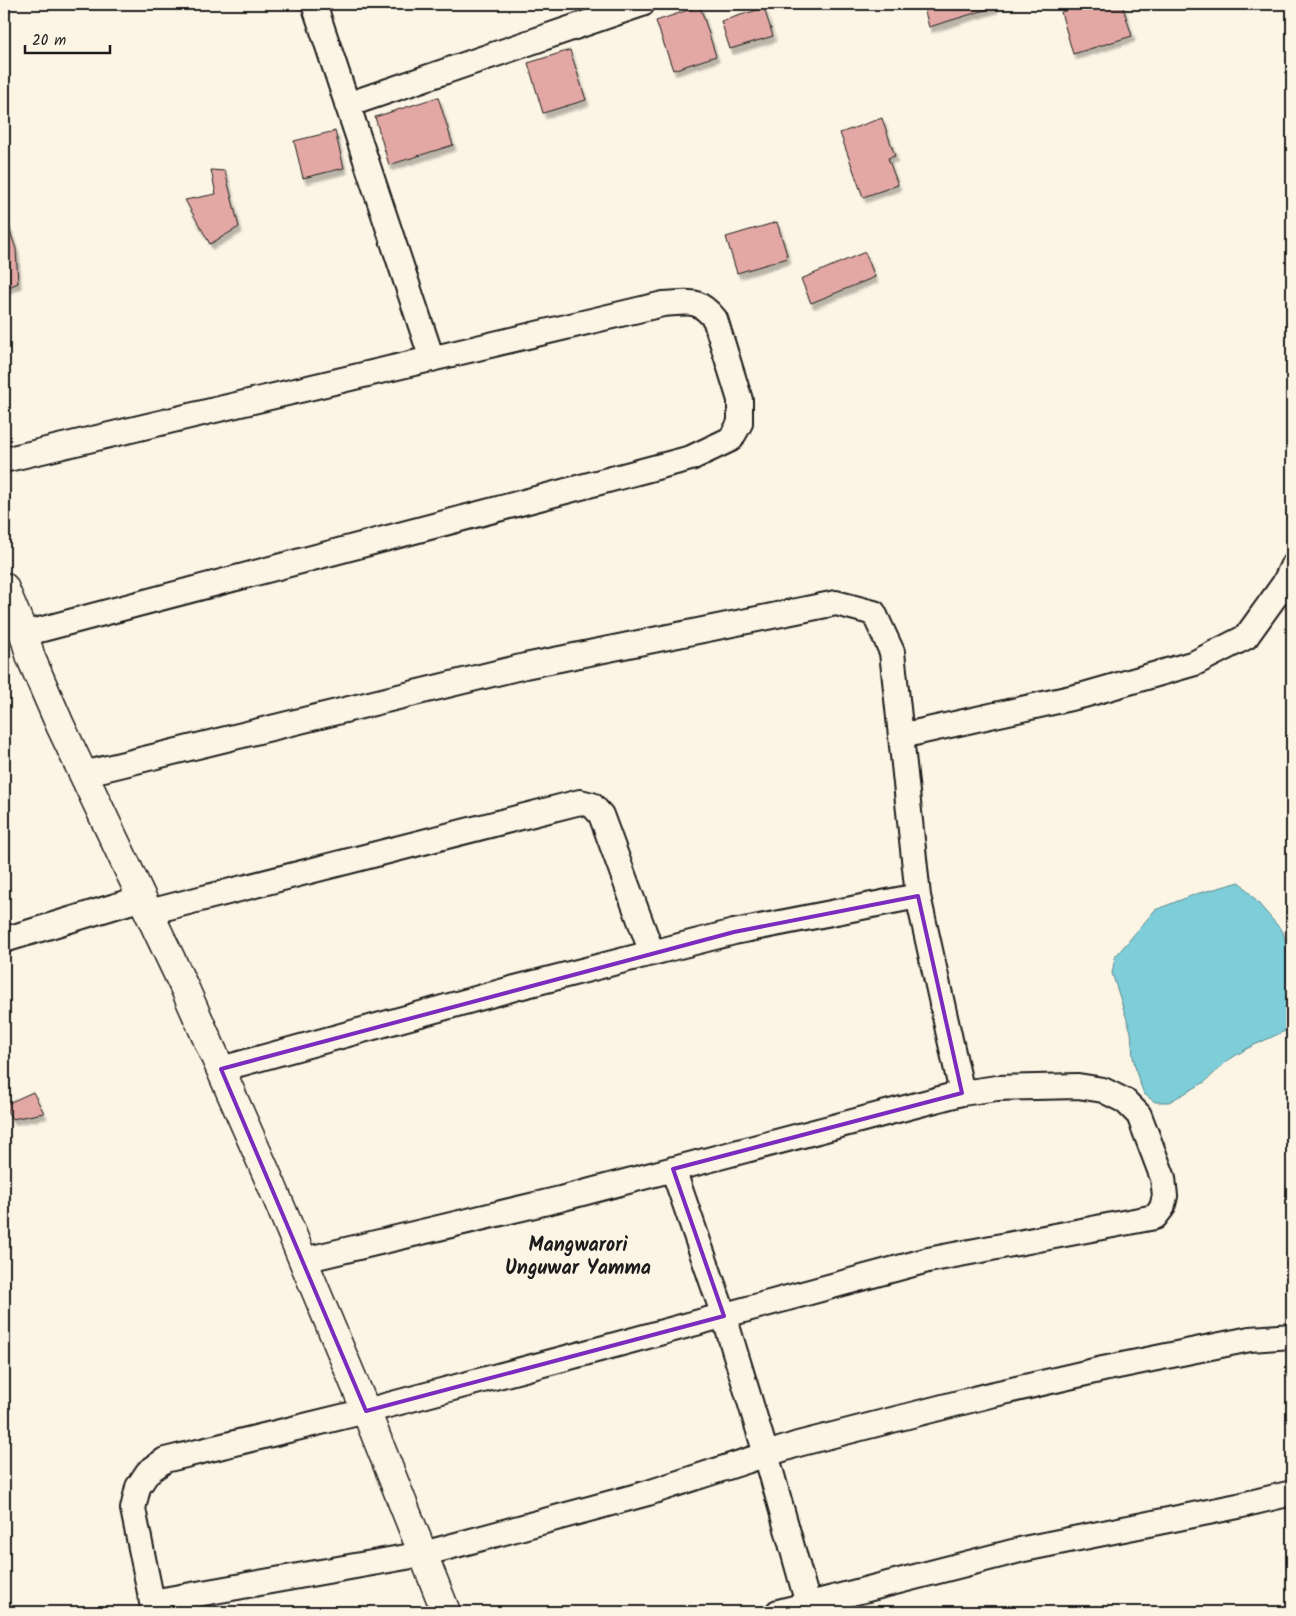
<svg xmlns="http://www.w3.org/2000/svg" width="1296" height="1616" font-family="Kalam,sans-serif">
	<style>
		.water { fill: #7eced9; stroke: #57878d }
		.building { fill: #e3a8a4; stroke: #1c1c1c; filter: url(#shadow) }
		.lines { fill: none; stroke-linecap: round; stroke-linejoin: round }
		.street-casing { stroke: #1c1c1c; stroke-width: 28 }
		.secondary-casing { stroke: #1c1c1c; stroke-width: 31 }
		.street { stroke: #fcf5e5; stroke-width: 24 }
		.secondary { stroke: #fcf5e5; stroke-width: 28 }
		.marked { fill: none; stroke: #7b2cbf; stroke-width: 4; stroke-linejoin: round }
		.labels { text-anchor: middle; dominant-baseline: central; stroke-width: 4.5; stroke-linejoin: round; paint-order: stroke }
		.quarter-label { font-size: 20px; font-weight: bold; fill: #1c1c1c; stroke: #fcf5e5 }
	</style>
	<defs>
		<filter id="shadow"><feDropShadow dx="3" dy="5.5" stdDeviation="1" flood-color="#0004"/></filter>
	</defs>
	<rect width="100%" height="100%" fill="#fcf5e5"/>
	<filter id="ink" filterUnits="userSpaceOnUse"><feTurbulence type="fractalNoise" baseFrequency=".02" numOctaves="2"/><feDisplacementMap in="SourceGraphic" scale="10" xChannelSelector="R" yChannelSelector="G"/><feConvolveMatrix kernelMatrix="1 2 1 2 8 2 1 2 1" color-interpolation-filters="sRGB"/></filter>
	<g filter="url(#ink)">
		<path class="water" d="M 1240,882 L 1283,932 L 1292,967 L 1292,1015 L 1287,1030 L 1246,1049 L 1227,1061 L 1205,1082 L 1169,1102 L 1155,1102 L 1144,1094 L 1137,1075 L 1133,1057 L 1131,1032 L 1112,973 L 1115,957 L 1155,910 L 1196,894 Z"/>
		<path class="building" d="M 923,4 L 994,4 L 995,7 L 929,27 Z
			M 1089,4 L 1122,4 L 1132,36 L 1073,54 L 1061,12 Z
			M 700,6 L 716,56 L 673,70 L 656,21 Z
			M 764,8 L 773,36 L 730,49 L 721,21 Z
			M 570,50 L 586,100 L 543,113 L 528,63 Z
			M 438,97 L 453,145 L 389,165 L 375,117 Z
			M 882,118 L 895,156 L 888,158 L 898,185 L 863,197 L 840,133 Z
			M 335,131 L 344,168 L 303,178 L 294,141 Z
			M 211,170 L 225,171 L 239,227 L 210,244 L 185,200 L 216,194 Z
			M 4,213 L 16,249 L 18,283 L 4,289 Z
			M 777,222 L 788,258 L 737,273 L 726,237 Z
			M 865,252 L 875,277 L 811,303 L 801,279 Z
			M 33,1092 L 44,1113 L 12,1119 L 4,1105 Z"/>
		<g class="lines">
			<g class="street-casing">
				<path id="street" d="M 314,4 L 432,359
					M 347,105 L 642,4
					M 4,460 L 663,304 C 689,303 697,297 715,319 L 740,400 L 740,423 L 731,439 L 691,458 L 24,634
					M 901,736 L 1084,695 L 1195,663 L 1246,637 L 1284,584 L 1292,567
					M 83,774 L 525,666 L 836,603 L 874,613 L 892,652 L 918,896 L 962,1093
					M 149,912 L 580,802 L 592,805 L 601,815 L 652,953
					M 4,940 L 142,898
					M 221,1069 L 515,988 L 734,932 L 918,896
					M 673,1169 L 724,1316 L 766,1454 L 808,1604
					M 152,1602 L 423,1554 L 648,1493 L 798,1444 L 990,1395 L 1103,1369 L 1250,1339 L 1292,1336
					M 154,1612 L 133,1509 L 138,1487 L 148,1472 L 165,1460 L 366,1411 L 600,1349 L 928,1260 L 1155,1217 L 1162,1208 L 1165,1196 L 1163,1178 L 1139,1115 L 1125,1101 L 1103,1090 L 1078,1086 L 997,1088 L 962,1093 L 560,1199 L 304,1260
					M 778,1612 L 1024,1549 L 1238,1506 L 1292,1493"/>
			</g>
			<g class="secondary-casing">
				<path id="secondary" d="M 4,587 L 24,634 L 31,658 L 60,725 L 186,991 L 272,1186 L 366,1411 L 446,1612"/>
			</g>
			<use href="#street" class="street"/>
			<use href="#secondary" class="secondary"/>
		</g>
	</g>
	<path class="marked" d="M 918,896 L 962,1093 L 673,1169 L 724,1316 L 366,1411 L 221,1069 L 734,932 Z"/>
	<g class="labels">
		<g class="quarter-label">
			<text x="578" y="1246">Mangwarori<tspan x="578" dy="23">Unguwar Yamma</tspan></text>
		</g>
	</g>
	<rect width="1296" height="1616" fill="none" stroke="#fcf5e5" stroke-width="20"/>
	<rect x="10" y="10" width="1276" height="1596" fill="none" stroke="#1c1c1c" stroke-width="2" filter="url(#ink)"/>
	<path d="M25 45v8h85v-8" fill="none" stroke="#1c1c1c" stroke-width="2.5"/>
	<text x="32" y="45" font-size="15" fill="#1c1c1c" stroke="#fcf5e5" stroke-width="4" paint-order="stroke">20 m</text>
</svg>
